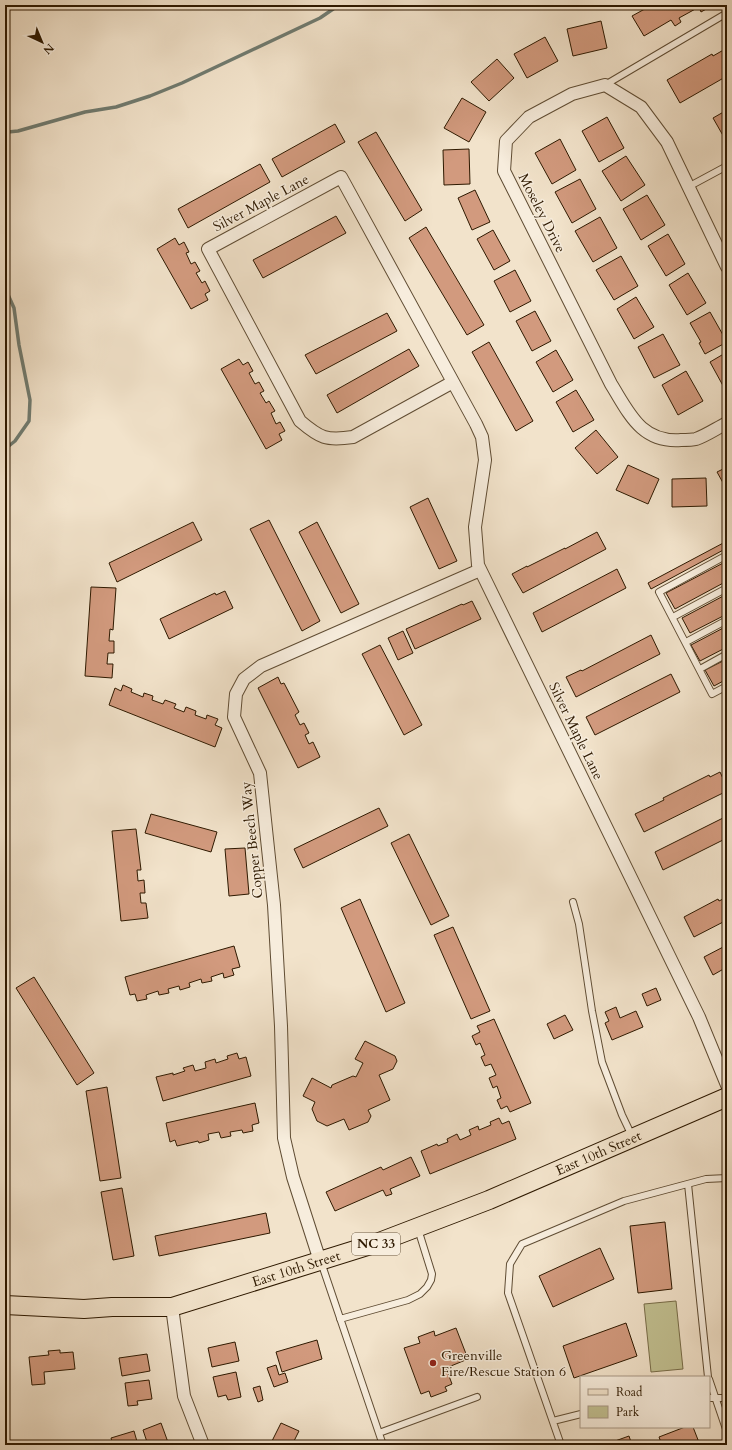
<svg xmlns="http://www.w3.org/2000/svg" width="732" height="1450" font-family="Cardo,serif">
	<style>
		.green { fill: #c2c192; stroke: #786d49 }
		.lines { fill: none; stroke-linecap: round; stroke-linejoin: round }
		.stream { stroke: #707b70; stroke-width: 3.5 }
		.building { fill: #d29a7e; stroke: #2e1900 }
		.service-casing { stroke: #5f4c33; stroke-width: 8 }
		.minor-casing { stroke: #5f4c33; stroke-width: 14 }
		.primary-casing { stroke: #2e1900; stroke-width: 20 }
		.service { stroke: #f7eddd; stroke-width: 6 }
		.minor { stroke: #f7eddd; stroke-width: 12 }
		.primary { stroke: #f2e3cb; stroke-width: 18 }
		.poi-dot { fill: #8f2418; stroke: #f7eddd; stroke-width: 1.5 }
		.labels { text-anchor: middle; dominant-baseline: central; stroke-width: 3; stroke-linejoin: round; paint-order: stroke }
		.shield { fill: #f7eddd; stroke: #6a5942; stroke-width: 1 }
		.shield-label { font-size: 13px; font-weight: bold; fill: #2e1900 }
		.street-label { font-size: 14px; fill: #2e1900; stroke: #f7eddd }
		.poi-label { font-size: 14px; fill: #2e1900; stroke: #f7eddd; text-anchor: start }
	</style>
	<rect width="100%" height="100%" fill="#f2e3cb"/>
	<filter id="stains"><feTurbulence type="fractalNoise" baseFrequency=".005" numOctaves="4"/><feColorMatrix values="0 0 0 0 .2 0 0 0 0 .09 0 0 0 0 .02 0 0 0 .5 -.17"/></filter>
	<radialGradient id="worn" r=".72"><stop offset=".6" stop-color="#630" stop-opacity="0"/><stop offset="1" stop-color="#630" stop-opacity=".3"/></radialGradient>
	<path class="green" d="M 676,1301 L 683,1369 L 651,1372 L 644,1304 Z"/>
	<g class="lines">
		<path class="stream" d="M 5,130 L 8,132 L 18,131 L 85,112 L 116,107 L 150,96 L 182,83 L 320,18 L 339,5
			M 5,288 L 14,308 L 19,345 L 30,400 L 29,421 L 15,441 L 5,449"/>
	</g>
	<path class="building" d="M 652,5 L 706,5 L 708,8 L 701,12 L 699,7 L 679,18 L 681,22 L 675,26 L 671,20 L 644,36 L 632,16 Z
		M 601,21 L 607,48 L 573,56 L 567,29 Z
		M 545,37 L 558,61 L 527,78 L 514,54 Z
		M 727,48 L 727,76 L 680,103 L 667,80 L 712,54 L 713,56 Z
		M 497,59 L 514,78 L 489,101 L 471,82 Z
		M 462,98 L 486,112 L 469,142 L 444,128 Z
		M 727,110 L 727,137 L 725,139 L 713,118 Z
		M 607,117 L 624,148 L 599,162 L 582,131 Z
		M 335,124 L 345,142 L 282,177 L 272,159 Z
		M 376,132 L 422,210 L 405,221 L 358,142 Z
		M 560,139 L 576,170 L 552,184 L 535,153 Z
		M 469,149 L 470,184 L 444,185 L 443,150 Z
		M 626,156 L 645,185 L 621,201 L 602,171 Z
		M 260,164 L 270,182 L 188,228 L 178,209 Z
		M 580,179 L 596,209 L 572,223 L 555,192 Z
		M 475,190 L 490,222 L 472,230 L 458,198 Z
		M 647,195 L 665,225 L 641,240 L 623,209 Z
		M 336,216 L 346,233 L 263,278 L 253,260 Z
		M 600,217 L 617,248 L 593,262 L 575,231 Z
		M 426,227 L 484,325 L 467,335 L 409,238 Z
		M 493,230 L 510,261 L 494,270 L 477,239 Z
		M 668,234 L 685,264 L 666,276 L 648,246 Z
		M 175,238 L 179,245 L 184,242 L 189,252 L 186,253 L 191,264 L 195,262 L 200,271 L 196,273 L 202,283 L 205,281 L 210,291 L 205,294 L 208,300 L 191,309 L 157,249 Z
		M 621,256 L 638,286 L 614,300 L 596,270 Z
		M 515,270 L 531,301 L 510,312 L 494,281 Z
		M 688,273 L 706,303 L 687,315 L 669,285 Z
		M 636,297 L 654,327 L 634,339 L 617,309 Z
		M 535,311 L 551,341 L 532,351 L 516,321 Z
		M 710,312 L 727,342 L 705,354 L 699,343 L 701,342 L 690,323 Z
		M 387,313 L 397,331 L 316,374 L 305,355 Z
		M 663,334 L 680,365 L 654,378 L 638,347 Z
		M 489,342 L 533,421 L 516,431 L 472,352 Z
		M 409,349 L 419,366 L 337,413 L 327,395 Z
		M 556,350 L 573,380 L 553,392 L 536,362 Z
		M 727,352 L 727,393 L 710,362 Z
		M 239,359 L 243,365 L 248,362 L 253,371 L 249,373 L 255,384 L 259,382 L 264,391 L 260,393 L 266,403 L 269,401 L 275,411 L 271,413 L 276,424 L 280,422 L 285,431 L 279,434 L 282,440 L 266,449 L 221,369 Z
		M 686,371 L 703,401 L 678,415 L 662,385 Z
		M 576,390 L 594,420 L 573,432 L 556,402 Z
		M 596,430 L 618,457 L 597,474 L 575,448 Z
		M 628,465 L 659,479 L 648,504 L 616,490 Z
		M 727,467 L 727,490 L 717,472 Z
		M 706,478 L 707,506 L 672,507 L 672,479 Z
		M 428,498 L 457,561 L 439,569 L 410,507 Z
		M 269,520 L 320,621 L 302,631 L 250,529 Z
		M 193,522 L 202,540 L 117,582 L 109,563 Z
		M 317,522 L 359,604 L 341,613 L 299,532 Z
		M 597,532 L 606,549 L 523,593 L 512,574 L 527,566 L 527,567 L 565,548 L 565,549 Z
		M 727,541 L 727,548 L 651,589 L 648,583 Z
		M 727,561 L 727,581 L 675,609 L 666,593 Z
		M 617,569 L 626,588 L 542,632 L 533,613 Z
		M 91,587 L 116,588 L 113,630 L 110,629 L 109,641 L 114,641 L 114,653 L 108,653 L 107,664 L 113,664 L 112,678 L 85,676 Z
		M 225,591 L 233,608 L 169,639 L 160,619 L 215,593 L 216,595 Z
		M 727,594 L 727,614 L 690,633 L 682,618 Z
		M 472,601 L 481,619 L 415,649 L 406,629 L 462,604 L 463,605 Z
		M 727,626 L 727,647 L 700,661 L 691,645 Z
		M 403,631 L 413,653 L 398,660 L 388,638 Z
		M 651,635 L 660,654 L 576,697 L 566,677 L 581,670 L 582,671 Z
		M 380,645 L 422,725 L 404,735 L 362,654 Z
		M 727,659 L 727,679 L 714,686 L 705,670 Z
		M 671,674 L 680,692 L 595,735 L 586,717 Z
		M 278,677 L 281,684 L 284,683 L 299,712 L 295,715 L 300,725 L 304,723 L 309,733 L 305,735 L 309,744 L 313,742 L 320,757 L 298,768 L 258,688 Z
		M 123,685 L 132,689 L 131,692 L 143,697 L 144,693 L 153,696 L 152,700 L 163,704 L 165,700 L 176,704 L 174,708 L 184,712 L 186,707 L 196,711 L 195,715 L 206,719 L 207,715 L 218,719 L 215,725 L 222,728 L 215,747 L 109,705 L 115,688 L 121,691 Z
		M 720,772 L 727,787 L 727,791 L 644,832 L 635,814 L 664,800 L 663,798 L 709,775 L 710,777 Z
		M 379,808 L 388,826 L 303,868 L 294,849 Z
		M 151,814 L 217,832 L 211,852 L 145,833 Z
		M 727,816 L 727,838 L 663,870 L 655,852 Z
		M 136,829 L 141,870 L 137,870 L 138,881 L 144,880 L 145,893 L 140,893 L 141,903 L 146,903 L 148,918 L 121,921 L 112,831 Z
		M 409,834 L 449,916 L 431,925 L 391,843 Z
		M 245,848 L 249,894 L 229,896 L 225,849 Z
		M 727,897 L 727,920 L 694,937 L 684,917 L 718,899 L 719,901 Z
		M 360,899 L 405,1003 L 386,1012 L 341,908 Z
		M 453,927 L 490,1011 L 471,1019 L 434,935 Z
		M 727,945 L 727,967 L 713,975 L 704,957 Z
		M 234,946 L 240,967 L 232,969 L 234,975 L 224,978 L 223,973 L 211,977 L 212,981 L 202,983 L 201,979 L 189,983 L 190,987 L 180,990 L 179,986 L 168,989 L 169,993 L 159,995 L 158,991 L 146,995 L 147,999 L 137,1001 L 135,994 L 130,995 L 125,977 Z
		M 34,977 L 94,1073 L 77,1085 L 16,988 Z
		M 656,988 L 661,1000 L 647,1006 L 642,994 Z
		M 616,1007 L 620,1018 L 636,1011 L 643,1027 L 612,1040 L 605,1023 L 609,1021 L 605,1012 Z
		M 565,1015 L 573,1030 L 554,1039 L 547,1024 Z
		M 494,1019 L 531,1103 L 510,1112 L 507,1106 L 501,1109 L 497,1100 L 501,1098 L 497,1086 L 493,1088 L 489,1078 L 496,1075 L 491,1064 L 485,1066 L 481,1057 L 485,1055 L 480,1043 L 476,1045 L 472,1036 L 480,1032 L 477,1026 Z
		M 365,1041 L 395,1056 L 397,1061 L 393,1069 L 379,1075 L 390,1100 L 368,1110 L 371,1116 L 368,1122 L 349,1130 L 344,1119 L 327,1126 L 317,1121 L 312,1109 L 315,1102 L 303,1096 L 312,1078 L 331,1088 L 332,1085 L 353,1076 L 356,1077 L 363,1063 L 355,1059 Z
		M 237,1053 L 239,1059 L 246,1057 L 251,1076 L 163,1101 L 156,1077 L 173,1073 L 173,1075 L 185,1071 L 183,1068 L 193,1065 L 195,1071 L 206,1068 L 205,1062 L 215,1059 L 216,1063 L 228,1059 L 227,1056 Z
		M 107,1087 L 121,1178 L 100,1181 L 86,1091 Z
		M 255,1103 L 259,1123 L 252,1125 L 253,1131 L 243,1133 L 242,1130 L 230,1132 L 231,1136 L 221,1138 L 219,1132 L 208,1134 L 209,1140 L 199,1143 L 198,1141 L 177,1146 L 175,1140 L 170,1142 L 166,1123 Z
		M 499,1118 L 502,1124 L 509,1121 L 516,1139 L 430,1174 L 421,1151 L 437,1144 L 438,1146 L 448,1142 L 447,1139 L 457,1134 L 460,1140 L 471,1135 L 469,1130 L 478,1126 L 479,1130 L 491,1125 L 490,1122 Z
		M 411,1157 L 420,1176 L 390,1189 L 392,1194 L 386,1196 L 383,1190 L 335,1211 L 326,1192 L 381,1167 L 383,1170 Z
		M 122,1188 L 134,1256 L 113,1260 L 101,1192 Z
		M 266,1213 L 270,1233 L 159,1256 L 155,1236 Z
		M 665,1222 L 672,1289 L 638,1293 L 630,1226 Z
		M 600,1248 L 614,1279 L 553,1307 L 539,1276 Z
		M 626,1323 L 637,1356 L 574,1378 L 563,1346 Z
		M 456,1328 L 468,1359 L 446,1368 L 452,1384 L 445,1387 L 447,1391 L 431,1397 L 429,1391 L 421,1394 L 404,1348 L 420,1343 L 418,1337 L 434,1331 L 435,1336 Z
		M 317,1340 L 322,1359 L 282,1372 L 276,1352 Z
		M 235,1342 L 239,1361 L 212,1367 L 208,1348 Z
		M 60,1350 L 60,1353 L 73,1352 L 75,1369 L 44,1372 L 45,1384 L 32,1385 L 29,1357 L 49,1355 L 48,1351 Z
		M 147,1354 L 150,1371 L 122,1376 L 119,1358 Z
		M 276,1365 L 279,1375 L 285,1373 L 288,1382 L 274,1387 L 267,1368 Z
		M 236,1372 L 241,1397 L 228,1400 L 226,1395 L 218,1397 L 213,1377 Z
		M 149,1380 L 152,1399 L 137,1401 L 138,1405 L 128,1406 L 125,1383 Z
		M 260,1386 L 263,1400 L 258,1402 L 253,1388 Z
		M 161,1423 L 169,1445 L 148,1445 L 143,1430 Z
		M 281,1423 L 299,1431 L 292,1445 L 270,1445 Z
		M 685,1427 L 693,1427 L 700,1445 L 662,1445 L 659,1437 Z
		M 134,1431 L 138,1445 L 113,1445 L 111,1438 Z
		M 629,1436 L 632,1445 L 604,1445 Z"/>
	<g class="lines">
		<g class="service-casing">
			<path id="service" d="M 605,85 L 727,13
				M 688,187 L 727,166
				M 727,555 L 659,592 L 712,694 L 727,686
				M 673,617 L 727,588
				M 686,642 L 727,620
				M 700,669 L 727,654
				M 573,902 L 579,924 L 592,1011 L 602,1062 L 622,1115 L 632,1136
				M 688,1184 L 708,1377
				M 321,1262 L 383,1445
				M 340,1319 L 408,1300 L 420,1294 L 427,1287 L 431,1280 L 432,1274 L 418,1229
				M 709,1379 L 727,1432
				M 709,1398 L 727,1398
				M 553,1421 L 581,1414
				M 379,1433 L 477,1397
				M 561,1445 L 508,1293 L 510,1264 L 522,1244 L 624,1201 L 706,1179 L 727,1178"/>
		</g>
		<g class="minor-casing">
			<path id="minor" d="M 727,267 L 667,142 L 641,107 L 605,85 L 572,94 L 529,117 L 506,141 L 504,171 L 611,384 C 629,413 641,443 681,440 C 686,440 692,440 696,439 C 707,435 717,428 727,423
				M 453,382 L 353,437 C 326,441 320,438 300,421 L 208,249 L 341,177 L 476,424 L 482,437 L 485,460 L 475,527 L 478,565 L 699,1017 L 727,1085
				M 320,1261 L 293,1177 L 284,1138 L 281,1026 L 274,905 L 260,773 L 234,717 L 236,694 L 244,679 L 261,666 L 480,570
				M 172,1307 L 184,1396 L 203,1445"/>
		</g>
		<g class="primary-casing">
			<g id="primary">
				<path id="s1" d="M 5,1305 L 84,1309 L 112,1307 L 172,1307 L 374,1244 L 489,1200 L 727,1097"/>
			</g>
		</g>
		<use href="#service" class="service"/>
		<use href="#minor" class="minor"/>
		<use href="#primary" class="primary"/>
	</g>
	<circle class="poi-dot" cx="433" cy="1363" r="4"/>
	<g class="labels">
		<rect class="shield" x="352" y="1233" width="48" height="22" rx="3"/>
		<g class="shield-label">
			<text x="376" y="1244">NC 33</text>
		</g>
		<g class="street-label">
			<text transform="translate(261 203) rotate(-28)">Silver Maple Lane</text>
			<text transform="translate(542 213) rotate(63)">Moseley Drive</text>
			<text transform="translate(576 731) rotate(64)">Silver Maple Lane</text>
			<text transform="translate(252 840) rotate(-96)">Copper Beech Way</text>
			<text stroke="none"><textPath href="#s1" startOffset="621">East 10th Street</textPath></text>
			<text stroke="none"><textPath href="#s1" startOffset="297">East 10th Street</textPath></text>
		</g>
		<g class="poi-label">
			<text x="441" y="1355">Greenville<tspan x="441" dy="16">Fire/Rescue Station 6</tspan></text>
		</g>
	</g>
	<rect width="732" height="1450" fill="none" stroke="#f2e3cb" stroke-width="20"/>
	<rect x="6" y="6" width="720" height="1438" fill="none" stroke="#2e1900" stroke-width="2"/>
	<rect x="10" y="10" width="712" height="1430" fill="none" stroke="#2e1900"/>
	<rect x="580" y="1376" width="130" height="52" fill="#f7eddd" stroke="#a79885"/>
	<rect x="588" y="1389" width="20" height="6" fill="#f2e3cb" stroke="#a79885"/>
	<text x="616" y="1396" font-size="12" fill="#2e1900">Road</text>
	<rect x="588" y="1406" width="20" height="12" fill="#c2c192" stroke="#a79885"/>
	<text x="616" y="1416" font-size="12" fill="#2e1900">Park</text>
	<g transform="translate(42 42) rotate(136)" stroke="#f7eddd" stroke-width="3" paint-order="stroke">
	<path d="M0-3L7 15L0 10L-7 15Z" fill="#2e1900"/>
	<text y="-6" font-size="11" font-weight="bold" text-anchor="middle" fill="#2e1900">N</text>
	</g>
	<rect width="100%" height="100%" filter="url(#stains)"/>
	<rect width="100%" height="100%" fill="url(#worn)"/>
</svg>
